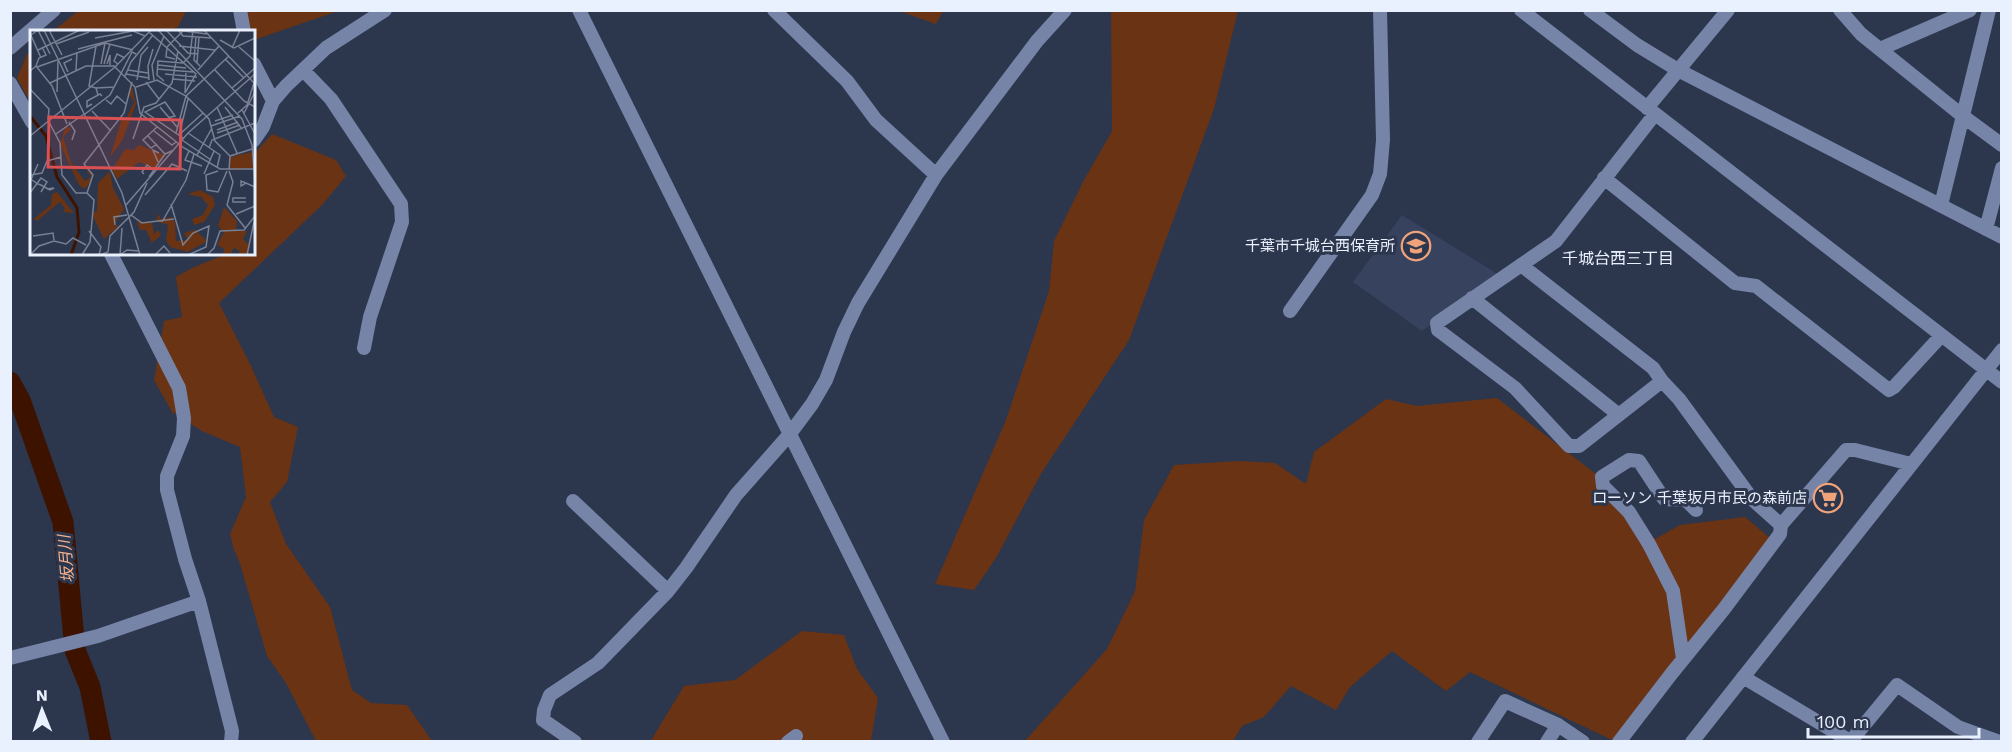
<svg xmlns="http://www.w3.org/2000/svg" width="2012" height="752" font-family="'Work Sans','Noto Sans JP',sans-serif">
	<style>
		.built { fill: #36425e }
		.green { fill: #6a3313 }
		.lines { fill: none; stroke-linecap: round; stroke-linejoin: round }
		.river { stroke: #3d1300; stroke-width: 21 }
		.minor { stroke: #7584a7; stroke-width: 14 }
		.labels { text-anchor: middle; dominant-baseline: central; stroke-width: 6; stroke-linejoin: round; paint-order: stroke }
		.poi-label { font-size: 15px; fill: #e9f0fe; stroke: #2c364d; text-anchor: end }
		.neighbourhood-label { font-size: 16px; fill: #e9f0fe; stroke: #2c364d }
		.water-label { font-size: 16px; font-style: italic; fill: #f4b08e; stroke: #2c364d }
		.inset-river { fill: none; stroke: #3d1300; stroke-width: 3 }
		.inset-road { fill: none; stroke: #788094; stroke-width: 1.5 }
		.view { fill: #da5053; fill-opacity: 0.15; stroke: #da5053; stroke-width: 3 }
		.inset-edge { fill: none; stroke: #e9f0fe; stroke-width: 3 }
	</style>
	<rect width="100%" height="100%" fill="#2c364d"/>
	<path class="built" d="M 1402,215 L 1501,276 L 1422,331 L 1353,282 Z"/>
	<path class="green" d="M 78,11 L 78,10 L 186,11 L 178,27 L 167,31 L 53,31 Z
		M 244,11 L 338,11 L 254,40 L 254,32 L 249,31 Z
		M 899,11 L 943,11 L 936,24 Z
		M 1111,11 L 1238,11 L 1214,109 L 1129,340 L 1042,472 L 996,558 L 974,590 L 935,584 L 1006,420 L 1049,291 L 1054,241 L 1083,182 L 1112,131 Z
		M 31,50 L 31,97 L 28,98 L 17,78 L 27,54 Z
		M 272,134 L 336,160 L 346,176 L 323,204 L 219,303 L 250,364 L 274,417 L 298,427 L 287,482 L 270,502 L 286,544 L 330,607 L 352,690 L 371,703 L 407,705 L 432,741 L 316,741 L 286,683 L 267,656 L 240,564 L 233,547 L 230,534 L 246,497 L 240,447 L 202,431 L 172,412 L 154,380 L 164,321 L 182,317 L 176,277 L 192,268 L 226,254 L 254,254 L 254,154 Z
		M 1497,398 L 1605,481 L 1635,527 L 1655,539 L 1680,525 L 1745,517 L 1776,543 L 1686,645 L 1614,741 L 1470,672 L 1446,691 L 1392,651 L 1350,687 L 1336,710 L 1291,686 L 1264,717 L 1242,726 L 1233,741 L 1024,742 L 1107,649 L 1135,591 L 1144,520 L 1174,465 L 1238,461 L 1275,463 L 1306,484 L 1314,452 L 1386,399 L 1417,406 Z
		M 802,631 L 844,635 L 857,669 L 878,698 L 871,741 L 729,742 L 722,740 L 718,742 L 650,742 L 684,686 L 735,680 Z"/>
	<g class="lines">
		<path class="river" d="M 10,382 L 20,400 L 63,522 L 75,650 L 90,687 L 101,742"/>
		<path class="minor" d="M 240,10 L 244,32
			M 579,10 L 943,742
			M 774,10 L 847,81 L 876,120 L 936,175
			M 1521,10 L 2002,382
			M 1590,10 L 1637,45 L 1678,70 L 2002,237
			M 1840,10 L 1861,34 L 1964,117 L 2002,145
			M 10,48 L 54,10
			M 1880,49 L 1970,10
			M 254,64 L 273,101
			M 303,70 L 331,99 L 401,204 L 402,222 L 370,317 L 364,348
			M 10,83 L 32,122
			M 1647,108 L 1728,10
			M 1655,114 L 1556,241 L 1437,323 L 1438,330 L 1515,388 L 1569,446 L 1579,446 L 1662,381
			M 254,140 L 263,127 L 273,101 L 286,86 L 326,48 L 385,10
			M 1604,178 L 1735,283 L 1756,286 L 1889,390 L 1894,387 L 1941,336
			M 1941,205 L 1989,10
			M 1986,229 L 2002,168
			M 111,254 L 179,388 L 184,418 L 183,436 L 167,476 L 167,490 L 185,559 L 199,601 L 232,731 L 231,742
			M 1521,265 L 1653,368 L 1662,381 L 1679,399 L 1752,499 L 1781,525 L 1846,450 L 1855,450 L 1911,464
			M 1472,298 L 1619,415
			M 1290,311 L 1372,195 L 1380,174 L 1383,140 L 1380,10
			M 573,501 L 668,591
			M 10,658 L 98,636 L 199,601
			M 1683,659 L 1673,591 L 1649,544 L 1629,512 L 1603,486 L 1602,477 L 1629,460 L 1639,461 L 1664,499 L 1686,500 L 1696,510
			M 1743,677 L 1850,741
			M 575,742 L 543,720 L 544,710 L 550,695 L 598,663 L 668,591 L 686,568 L 736,495 L 789,435 L 812,404 L 826,380 L 844,332 L 858,303 L 936,175 L 1037,41 L 1065,10
			M 788,742 L 796,736
			M 1478,742 L 1505,701 L 1558,725 L 1583,742
			M 1547,742 L 1558,725
			M 1619,742 L 1672,673 L 1724,609 L 1780,534 L 1781,525
			M 1692,742 L 2002,350
			M 1850,742 L 1897,685 L 1958,727 L 2000,742"/>
	</g>
	<defs>
		<g id="school-ring" transform="scale(1.5)"><circle r="9.5" fill="#2c364d" stroke="#f0a27a" stroke-width="1.5"/><path d="M0-5L7-2L0 1L-7-2ZM-4 1L0 2.5L4 1V4Q0 6-4 4Z" fill="#f0a27a"/></g>
		<g id="supermarket-ring" transform="scale(1.5)"><circle r="9.5" fill="#2c364d" stroke="#f0a27a" stroke-width="1.5"/><path d="M-6-5.5h2.5l.6 2H6L4.5 2H-2.5L-4.4-4H-6ZM-1.5 3.2a1.3 1.3 0 1 0 .1 0ZM3 3.2a1.3 1.3 0 1 0 .1 0Z" fill="#f0a27a"/></g>
	</defs>
	<g fill-rule="evenodd">
		<use href="#school-ring" x="1416" y="246"/>
		<use href="#supermarket-ring" x="1828" y="498"/>
	</g>
	<g class="labels">
		<g class="poi-label">
			<text x="1395" y="246">千葉市千城台西保育所</text>
			<text x="1807" y="498">ローソン 千葉坂月市民の森前店</text>
		</g>
		<g class="neighbourhood-label">
			<text x="1618" y="258">千城台西三丁目</text>
		</g>
		<g class="water-label">
			<text transform="translate(66 559) rotate(-95)">坂月川</text>
		</g>
	</g>
	<g transform="translate(30 30)">
		<rect width="225" height="225" fill="#2c364d"/>
		<path d="M 101,54 L 106,74 L 92,111 L 80,127 L 92,88 L 97,87 L 104,72 L 99,64 ZM 36,96 L 41,99 L 33,107 L 41,133 L 55,151 L 61,147 L 55,137 L 62,144 L 61,152 L 54,159 L 49,155 L 30,114 ZM 109,115 L 135,125 L 124,138 L 109,132 L 87,149 L 82,140 L 95,119 L 104,120 ZM 222,122 L 223,138 L 200,140 L 200,127 ZM 80,141 L 83,158 L 94,179 L 84,195 L 89,196 L 74,209 L 62,184 L 67,181 L 68,153 ZM 170,160 L 183,167 L 185,175 L 174,192 L 164,195 L 162,189 L 173,185 L 178,175 L 171,167 L 157,164 ZM 27,162 L 44,183 L 33,182 L 35,179 L 30,172 L 7,191 L 4,189 L 21,175 L 22,164 ZM 194,177 L 207,191 L 206,200 L 217,201 L 213,209 L 219,215 L 217,225 L 207,225 L 210,221 L 204,218 L 200,225 L 193,224 L 194,219 L 187,215 L 194,202 L 188,196 ZM 128,184 L 131,189 L 141,187 L 145,192 L 146,211 L 158,210 L 154,203 L 165,200 L 177,211 L 158,222 L 140,217 L 136,210 L 138,195 L 126,191 ZM 107,191 L 122,193 L 124,204 L 128,200 L 131,205 L 122,213 L 116,200 L 110,200 Z" fill="#6a3313"/>
		<path class="inset-river" d="M 0,86 L 16,106 L 27,147 L 47,178 L 49,202 L 41,225"/>
		<path class="inset-road" d="M 14,0 L 92,163 L 110,225M 19,0 L 32,25M 128,0 L 212,89 L 222,115 L 225,153M 136,0 L 158,23 L 168,24M 148,0 L 153,6 L 181,8M 174,0 L 225,54M 154,1 L 177,4M 119,2 L 166,44 L 155,63M 0,3 L 11,28M 1,5 L 8,0 L 20,24M 166,7 L 164,30 L 170,36M 65,8 L 103,1 L 115,6M 190,10 L 204,18 L 225,8M 26,14 L 59,2M 66,16 L 59,56 L 66,58 L 68,65M 149,16 L 185,20M 209,17 L 225,31M 202,18 L 210,0M 48,19 L 102,5M 8,20 L 50,0M 145,29 L 136,27 L 137,17 L 154,0M 195,29 L 214,48M 167,33 L 169,7M 71,34 L 75,13M 74,34 L 80,14M 77,34 L 80,25 L 80,35M 88,34 L 84,31 L 87,24 L 95,28M 128,35 L 156,38M 6,36 L 9,28 L 16,25 L 12,17M 7,37 L 75,13 L 103,20M 127,39 L 163,42M 184,39 L 214,71 L 225,77M 46,40 L 47,22M 98,40 L 118,43M 168,40 L 189,16M 0,41 L 6,36 L 22,56 L 37,94M 38,42 L 34,33 L 42,29M 96,44 L 119,48M 135,44 L 167,47M 95,46 L 101,32 L 123,5M 143,49 L 165,51M 107,50 L 111,25 L 118,17M 119,50 L 118,36 L 123,19M 124,50 L 122,35 L 134,6M 134,51 L 127,45 L 128,31 L 153,33 L 160,26 L 163,0M 116,52 L 129,69M 20,53 L 56,36 L 84,36 L 105,57 L 110,83 L 154,118 L 190,139 L 225,139M 106,57 L 127,50 L 156,66 L 179,89 L 185,111 L 200,126 L 199,140M 66,58 L 85,57M 202,58 L 225,38M 0,59 L 19,79 L 18,90M 27,62 L 28,31M 155,63 L 156,43M 76,70 L 81,74 L 87,66 L 96,74M 62,74 L 57,77 L 57,71 L 70,64 L 72,66M 130,77 L 147,97M 187,77 L 207,123M 195,77 L 212,99M 212,80 L 225,104M 62,81 L 80,100M 208,83 L 217,75 L 224,53M 214,83 L 225,62M 55,84 L 80,65 L 102,22 L 106,24M 133,89 L 145,86 L 135,72 L 115,82 L 153,108M 185,91 L 203,85M 19,92 L 30,113 L 32,145 L 46,163 L 57,163 L 64,170 L 60,212 L 52,225M 39,92 L 45,101 L 42,110M 181,96 L 210,86M 127,97 L 113,110 L 121,118 L 127,114M 187,100 L 208,92M 124,101 L 142,115 L 146,112M 146,103 L 156,66 L 199,26M 158,103 L 190,125 L 187,138M 187,103 L 210,95M 26,104 L 54,84M 150,104 L 173,83M 149,105 L 158,69M 0,106 L 85,37 L 121,0M 118,106 L 135,124 L 144,120M 103,109 L 114,77 L 126,73 L 142,53 L 148,21M 152,110 L 181,130M 179,118 L 182,110 L 225,93M 159,121 L 155,130 L 172,136M 167,125 L 182,98M 200,126 L 222,119M 128,132 L 123,120 L 129,123M 188,141 L 176,145 L 177,160 L 188,162 L 197,141M 199,141 L 203,152 L 197,175 L 216,199M 114,144 L 112,142 L 117,135 L 123,139M 174,144 L 184,121M 0,145 L 12,143 L 17,131 L 31,127M 119,147 L 135,124M 2,150 L 8,154 L 11,155 L 18,159 L 20,160 L 24,158 L 17,159M 0,152 L 8,134M 216,153 L 211,151 L 211,156 L 216,153 L 225,157M 0,163 L 11,148 L 17,152 L 11,162M 57,163 L 63,145 L 54,134 L 94,83 L 102,52M 115,165 L 142,134 L 157,141M 216,168 L 203,168 L 203,172 L 216,172M 141,174 L 153,215 L 163,203 L 179,196 L 176,217 L 158,225M 96,175 L 158,103 L 225,44M 206,184 L 225,176M 101,185 L 112,193 L 144,189M 132,192 L 156,150 L 164,124M 85,195 L 84,187 L 97,185M 59,201 L 71,217 L 69,225M 3,206 L 23,203 L 24,210M 91,224 L 97,220 L 109,221M 0,225 L 9,216 L 24,211 L 36,214 L 43,208 L 56,215M 70,225 L 78,222 L 80,206 L 104,182 L 117,153M 90,225 L 92,198M 125,225 L 134,216 L 140,223M 177,225 L 184,218 L 190,201 L 214,200 L 225,186M 217,225 L 224,192"/>
		<path class="view" d="M 19,87 L 151,90 L 150,139 L 18,137 Z"/>
		<rect width="225" height="225" class="inset-edge"/>
	</g>
	<rect width="2012" height="752" fill="none" stroke="#e9f0fe" stroke-width="24"/>
	<g transform="translate(42 710) rotate(359)" stroke="#2c364d" stroke-width="4.5" paint-order="stroke">
	<path d="M0-4.5L10 22L0 15L-10 22Z" fill="#e9f0fe"/>
	<text y="-9" font-size="16" font-weight="bold" text-anchor="middle" fill="#e9f0fe">N</text>
	</g>
	<path d="M1808 728v9h171v-9" fill="none" stroke="#e9f0fe" stroke-width="3"/>
	<text x="1817" y="728" font-size="18" fill="#e9f0fe" stroke="#2c364d" stroke-width="4.5" paint-order="stroke">100 m</text>
</svg>
